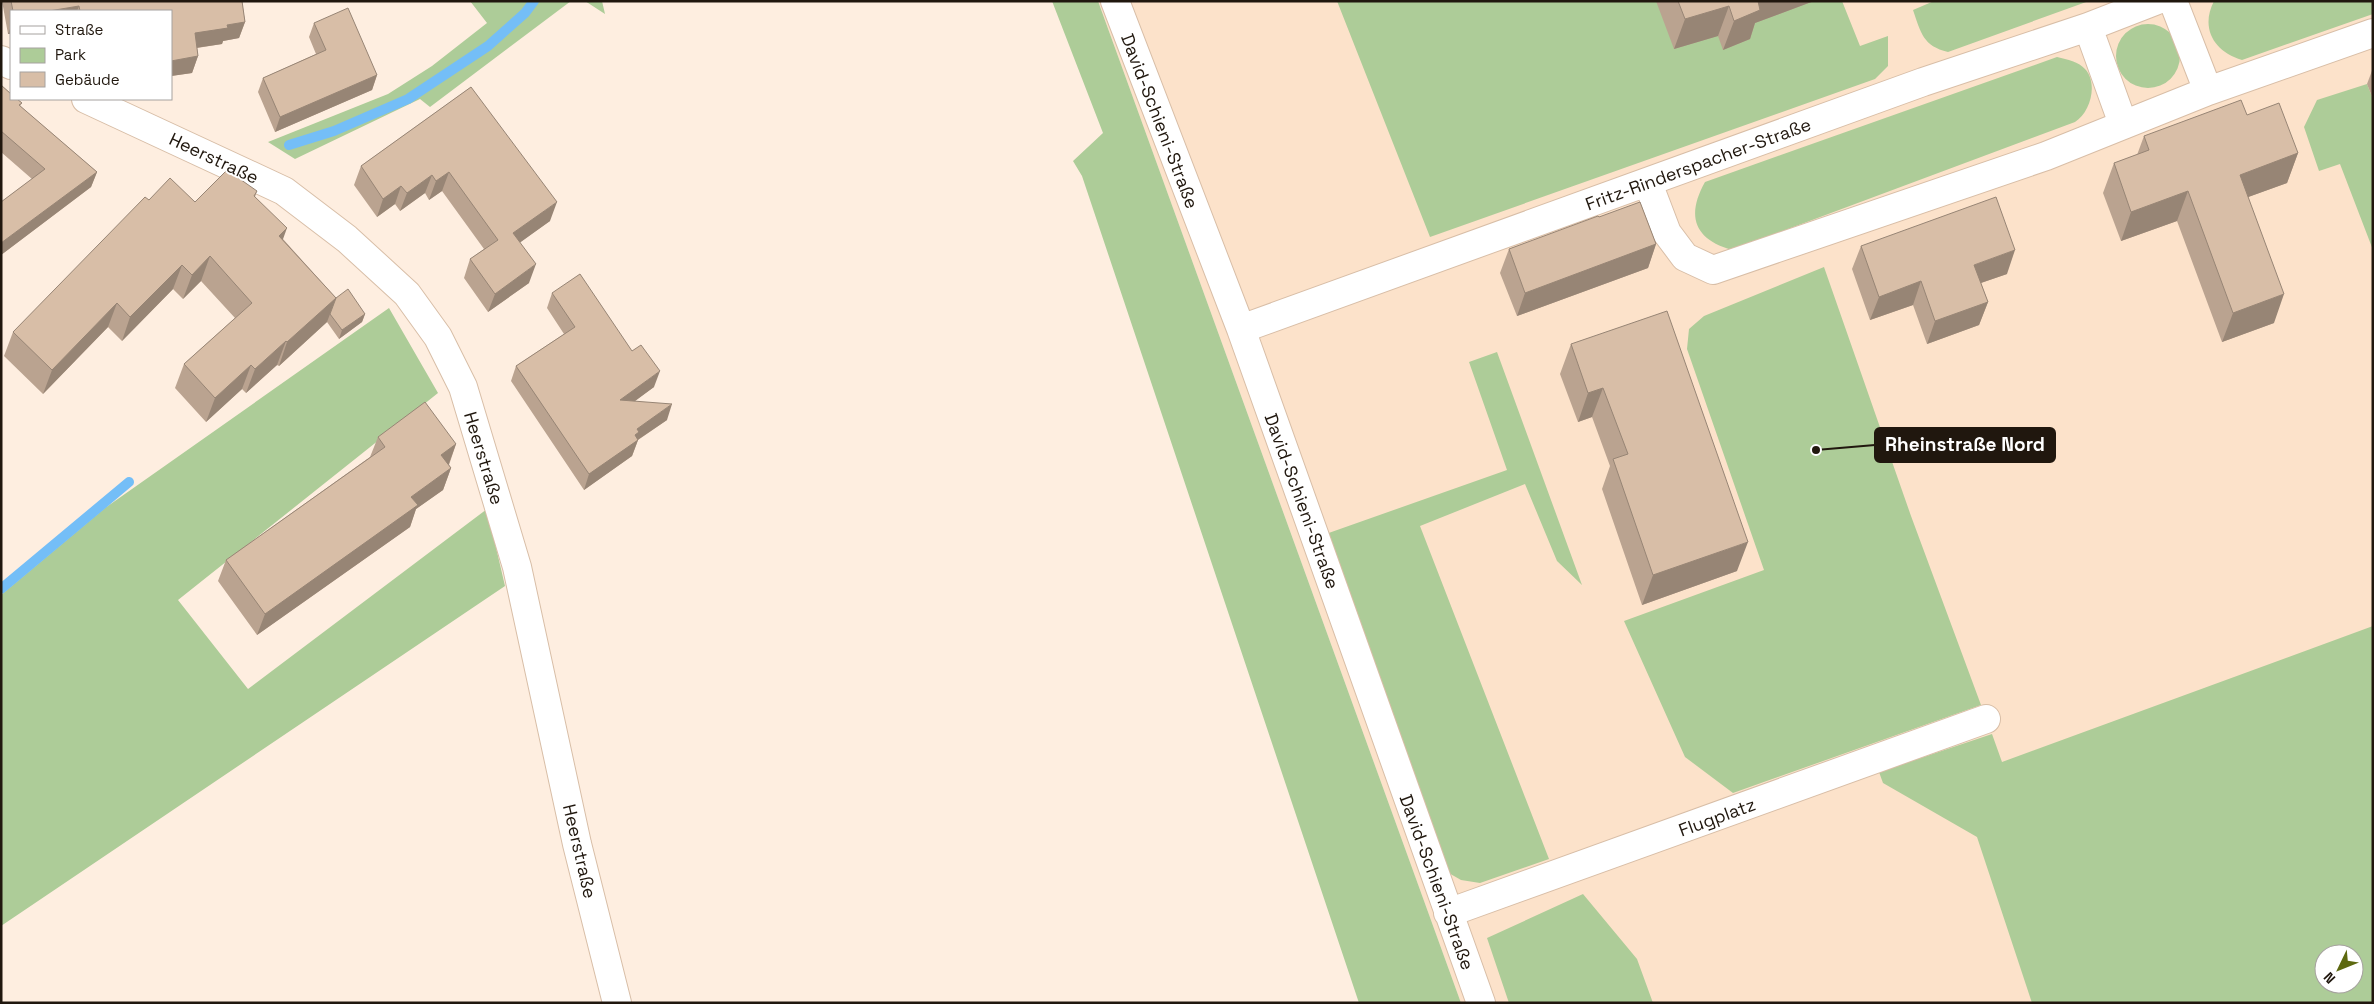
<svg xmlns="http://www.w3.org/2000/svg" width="2374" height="1004" font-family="'Space Grotesk',sans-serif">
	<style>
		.built { fill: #fce2ca; fill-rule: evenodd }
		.green { fill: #adcc98; fill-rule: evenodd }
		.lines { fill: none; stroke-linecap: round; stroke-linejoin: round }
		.stream { stroke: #74bef7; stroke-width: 10 }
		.minor-casing { stroke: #d8bea7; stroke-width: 30 }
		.minor { stroke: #fff; stroke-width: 28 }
		.wall { fill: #baa390 }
		.shaded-wall { fill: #978575 }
		.building { fill: #d8bea7; stroke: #978575 }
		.labels { text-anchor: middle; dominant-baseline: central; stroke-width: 4; stroke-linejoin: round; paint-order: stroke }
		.street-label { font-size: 18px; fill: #20170e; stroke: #fff }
		.leader { fill: none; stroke: #20170e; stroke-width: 2 }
		.callout-dot { fill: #20170e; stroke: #fff; stroke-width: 2 }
		.callout { fill: #20170e; stroke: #20170e; stroke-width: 2 }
		.callout-label { font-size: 19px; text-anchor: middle; font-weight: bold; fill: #fff }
	</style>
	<rect width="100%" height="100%" fill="#feeee0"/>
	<path class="built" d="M 1098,1 L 2373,1 L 2373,1003 L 1461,1003 ZM 2324,954 L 2354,954 L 2354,984 L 2324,984 Z"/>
	<path class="green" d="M 470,1 L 571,1 L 430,107 L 420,99 L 295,159 L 268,142 L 388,94 L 432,66 L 487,23 Z
		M 585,1 L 602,1 L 605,14 Z
		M 1052,1 L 1098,1 L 1461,1003 L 1359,1003 L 1082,176 L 1073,161 L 1103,133 Z
		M 1337,1 L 1842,1 L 1860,46 L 1888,36 L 1888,66 L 1875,79 L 1430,237 Z
		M 1934,1 L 2089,1 L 1948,52 C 1923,46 1921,33 1913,10 Z
		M 2214,1 L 2373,1 L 2373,14 L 2242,60 C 2214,52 2200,28 2214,1 Z
		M2116 56a32 32 0 1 1 64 0a32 32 0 1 1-64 0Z
		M 2057,57 C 2068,60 2078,61 2086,70 C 2098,85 2090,113 2075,122 L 1732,250 C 1694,239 1686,216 1705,182 Z
		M 2367,84 L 2373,99 L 2373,250 L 2340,164 L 2319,171 L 2304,127 L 2317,100 Z
		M 1824,267 L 1911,516 L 1981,705 L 1733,793 L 1685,757 L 1624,621 L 1764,570 L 1687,349 L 1689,329 L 1704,316 Z
		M 389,308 L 438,393 L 178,600 L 248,689 L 487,509 L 505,586 L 1,926 L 1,595 L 105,508 Z
		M 1497,352 L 1582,585 L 1557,561 L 1525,484 L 1420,526 L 1549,859 L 1480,883 L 1461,880 L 1447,872 L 1323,535 L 1507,470 L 1469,362 Z
		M 2373,626 L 2373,1003 L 2032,1003 L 1977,837 L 1883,783 L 1879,772 L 1992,734 L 2002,762 ZM 2324,954 L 2354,954 L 2354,984 L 2324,984 Z
		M 1583,894 L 1637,959 L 1653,1003 L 1509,1003 L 1487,938 Z"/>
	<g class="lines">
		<path class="stream" d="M 289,145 L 334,131 L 408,99 L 488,46 L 525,13 L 534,1
			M 1,589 L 129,482"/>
		<g class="minor-casing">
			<path id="minor" d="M 1115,1 L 1241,329 L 1481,1003
				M 2088,27 L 2123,124
				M 1,60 L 11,65
				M 2208,91 L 2373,33
				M 86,99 L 284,191 L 347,239 L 407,294 L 438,337 L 463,387 L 517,567 L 577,844 L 617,1003
				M 1648,183 L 1667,233 L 1685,257 L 1713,270 L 2046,156 L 2208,91 L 2173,1
				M 1241,329 L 1923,82 L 2088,27 L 2155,1
				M 1448,913 L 1986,719"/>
		</g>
		<use href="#minor" class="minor"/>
	</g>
	<path class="wall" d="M 2,1 L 242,1 L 245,22 L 239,38 L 223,41 L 222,44 L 197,48 L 198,56 L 192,73 L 171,76 L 171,11 L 11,11 L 11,34 L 8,34 Z
		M 1656,1 L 1814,1 L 1755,23 L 1750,39 L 1723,50 L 1718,36 L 1674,49 Z
		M 314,23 L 377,75 L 372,90 L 275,132 L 258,92 L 263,78 L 316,54 L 309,37 Z
		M 2373,68 L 2373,99 L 2367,84 Z
		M 1,85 L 22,103 L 20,106 L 97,172 L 91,187 L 1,255 L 1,202 L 32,179 L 1,152 Z
		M 471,87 L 550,221 L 520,242 L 529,283 L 488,312 L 464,278 L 470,259 L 484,249 L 442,191 L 429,200 L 425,193 L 400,211 L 395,204 L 377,217 L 354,185 L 361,166 Z
		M 2247,115 L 2298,153 L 2287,183 L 2248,197 L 2274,323 L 2222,342 L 2177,221 L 2121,241 L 2103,193 L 2114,163 L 2137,155 L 2144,136 Z
		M 257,191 L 255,197 L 283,239 L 336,298 L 365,314 L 362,322 L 339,339 L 327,322 L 279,366 L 277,365 L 246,393 L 242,389 L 206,422 L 175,388 L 184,364 L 235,318 L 201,281 L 183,299 L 173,289 L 122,341 L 108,327 L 43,394 L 4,356 L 13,332 L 149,200 L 195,202 Z
		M 1599,217 L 1656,244 L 1648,268 L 1517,316 L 1500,273 L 1509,249 Z
		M 1861,246 L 2007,274 L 1981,283 L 1988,302 L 1979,325 L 1927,344 L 1913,305 L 1870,320 L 1852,269 Z
		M 552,293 L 654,387 L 634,401 L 667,420 L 638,440 L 632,456 L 584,490 L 511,381 L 516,366 L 564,334 L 547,308 Z
		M 1571,344 L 1737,571 L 1642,605 L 1602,489 L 1610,466 L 1592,417 L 1578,422 L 1560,374 Z
		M 378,437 L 456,444 L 449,465 L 451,468 L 443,490 L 416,509 L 410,527 L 257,635 L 218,581 L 226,560 L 370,457 Z"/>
	<path class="shaded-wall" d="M 1756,1 L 1814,1 L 1755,23 L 1750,39 L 1723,50 L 1734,21 Z
		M 79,6 L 77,11 L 49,11 Z
		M 1729,6 L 1718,36 L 1674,49 L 1685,19 Z
		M 245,22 L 239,38 L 223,41 L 222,44 L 188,49 L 195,33 L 227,25 Z
		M 11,26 L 11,34 L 8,34 Z
		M 198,56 L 192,73 L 171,76 L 171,61 Z
		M 377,75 L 372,90 L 275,132 L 280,117 Z
		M 2298,153 L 2287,183 L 2229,204 L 2240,175 Z
		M 97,172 L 91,187 L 1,255 L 1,243 Z
		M 449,172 L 442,191 L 429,200 L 436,181 Z
		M 432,175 L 425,193 L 400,211 L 407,193 Z
		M 401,186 L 395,204 L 377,217 L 383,199 Z
		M 2188,191 L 2177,221 L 2121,241 L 2131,212 Z
		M 557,202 L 550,221 L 507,252 L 513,233 Z
		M 287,228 L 278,253 L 279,236 Z
		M 1656,244 L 1648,268 L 1517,316 L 1525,293 Z
		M 2015,250 L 2007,274 L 1966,288 L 1974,265 Z
		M 210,256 L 201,281 L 183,299 L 192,275 Z
		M 536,264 L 529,283 L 488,312 L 495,294 Z
		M 182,265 L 173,289 L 122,341 L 130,317 Z
		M 1921,281 L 1913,305 L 1870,320 L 1879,297 Z
		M 2284,294 L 2274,323 L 2222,342 L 2233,313 Z
		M 336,298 L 327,322 L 279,366 L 287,342 Z
		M 1988,302 L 1979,325 L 1927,344 L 1935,321 Z
		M 117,303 L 108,327 L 43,394 L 52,370 Z
		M 365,314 L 362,322 L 339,339 L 342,330 Z
		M 286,341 L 277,365 L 246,393 L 255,369 Z
		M 251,365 L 242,389 L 206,422 L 215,398 Z
		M 660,371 L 654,387 L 615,416 L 620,400 Z
		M 1603,388 L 1592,417 L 1578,422 L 1588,393 Z
		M 672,404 L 667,420 L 636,441 L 638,440 L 632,456 L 584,490 L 589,474 L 637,429 Z
		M 456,444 L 448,466 L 441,455 Z
		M 451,468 L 443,490 L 416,509 L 410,527 L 257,635 L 265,614 L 411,497 Z
		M 1748,542 L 1737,571 L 1642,605 L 1653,575 Z"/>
	<path class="building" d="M 11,1 L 242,1 L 245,22 L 227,25 L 228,28 L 195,33 L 198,56 L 171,61 L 171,11 L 80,11 L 79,6 L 49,11 L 13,11 Z
		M 1678,1 L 1758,1 L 1760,10 L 1734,21 L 1729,6 L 1685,19 Z
		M 348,8 L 377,75 L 280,117 L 263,78 L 326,50 L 314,23 Z
		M 1,85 L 11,94 L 11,99 L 17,99 L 22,103 L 19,105 L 97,172 L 1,243 L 1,202 L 45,169 L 1,131 Z
		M 471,87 L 557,202 L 513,233 L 536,264 L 495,294 L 470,259 L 498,240 L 449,172 L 436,181 L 432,175 L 407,193 L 401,186 L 383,199 L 361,166 Z
		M 2241,100 L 2247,115 L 2279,103 L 2298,153 L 2240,175 L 2284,294 L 2233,313 L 2188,191 L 2131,212 L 2114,163 L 2149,150 L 2144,136 Z
		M 227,170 L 257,191 L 254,196 L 287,228 L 279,236 L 336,298 L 287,342 L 286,341 L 255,369 L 251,365 L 215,398 L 184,364 L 252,303 L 210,256 L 192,275 L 182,265 L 130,317 L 117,303 L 52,370 L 13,332 L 145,197 L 149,200 L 170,178 L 195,202 Z
		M 1996,197 L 2015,250 L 1974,265 L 1988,302 L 1935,321 L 1921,281 L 1879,297 L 1861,246 Z
		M 1640,202 L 1656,244 L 1525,293 L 1509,249 L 1598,216 L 1599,217 Z
		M 580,274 L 632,351 L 641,345 L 660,371 L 620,400 L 672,404 L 637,429 L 639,432 L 635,435 L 638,440 L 589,474 L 516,366 L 575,327 L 552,293 Z
		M 348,289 L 365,314 L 342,330 L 330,314 L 336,298 Z
		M 1667,311 L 1748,542 L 1653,575 L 1613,459 L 1628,454 L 1603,388 L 1588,393 L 1571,344 Z
		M 425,402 L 456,444 L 441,455 L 451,468 L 411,497 L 418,505 L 265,614 L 226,560 L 385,447 L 378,437 Z"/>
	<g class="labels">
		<g class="street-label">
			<text transform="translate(1160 121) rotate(69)">David-Schieni-Straße</text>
			<text transform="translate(214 158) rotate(25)">Heerstraße</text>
			<text transform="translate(1698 164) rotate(-20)">Fritz-Rinderspacher-Straße</text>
			<text transform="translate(484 458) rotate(73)">Heerstraße</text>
			<text transform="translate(1302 501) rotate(70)">David-Schieni-Straße</text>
			<text transform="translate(1717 817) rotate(-20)">Flugplatz</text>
			<text transform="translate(580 851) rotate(77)">Heerstraße</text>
			<text transform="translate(1437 882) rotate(70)">David-Schieni-Straße</text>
		</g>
	</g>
	<path class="leader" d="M1816 450L1875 445"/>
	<circle class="callout-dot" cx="1816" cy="450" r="5"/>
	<rect class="callout" x="1875" y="428" width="180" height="34" rx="5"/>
	<g class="callout-label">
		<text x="1965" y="451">Rheinstraße Nord</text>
	</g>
	<rect width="2374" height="1004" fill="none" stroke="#20170e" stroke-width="5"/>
	<rect x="10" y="10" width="162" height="90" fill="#ffffff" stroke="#a6a29f"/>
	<rect x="20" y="26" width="25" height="8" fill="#ffffff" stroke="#a6a29f"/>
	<text x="55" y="35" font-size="15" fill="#20170e">Straße</text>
	<rect x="20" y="48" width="25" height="15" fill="#adcc98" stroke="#a6a29f"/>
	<text x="55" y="60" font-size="15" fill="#20170e">Park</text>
	<rect x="20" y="72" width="25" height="15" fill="#d8bea7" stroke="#a6a29f"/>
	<text x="55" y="85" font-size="15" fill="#20170e">Gebäude</text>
	<g transform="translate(2339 969) rotate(227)"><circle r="24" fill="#ffffff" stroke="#a6a29f"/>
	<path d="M0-4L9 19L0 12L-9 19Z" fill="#5d6910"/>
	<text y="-8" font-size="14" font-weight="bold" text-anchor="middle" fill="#20170e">N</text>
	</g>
</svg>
